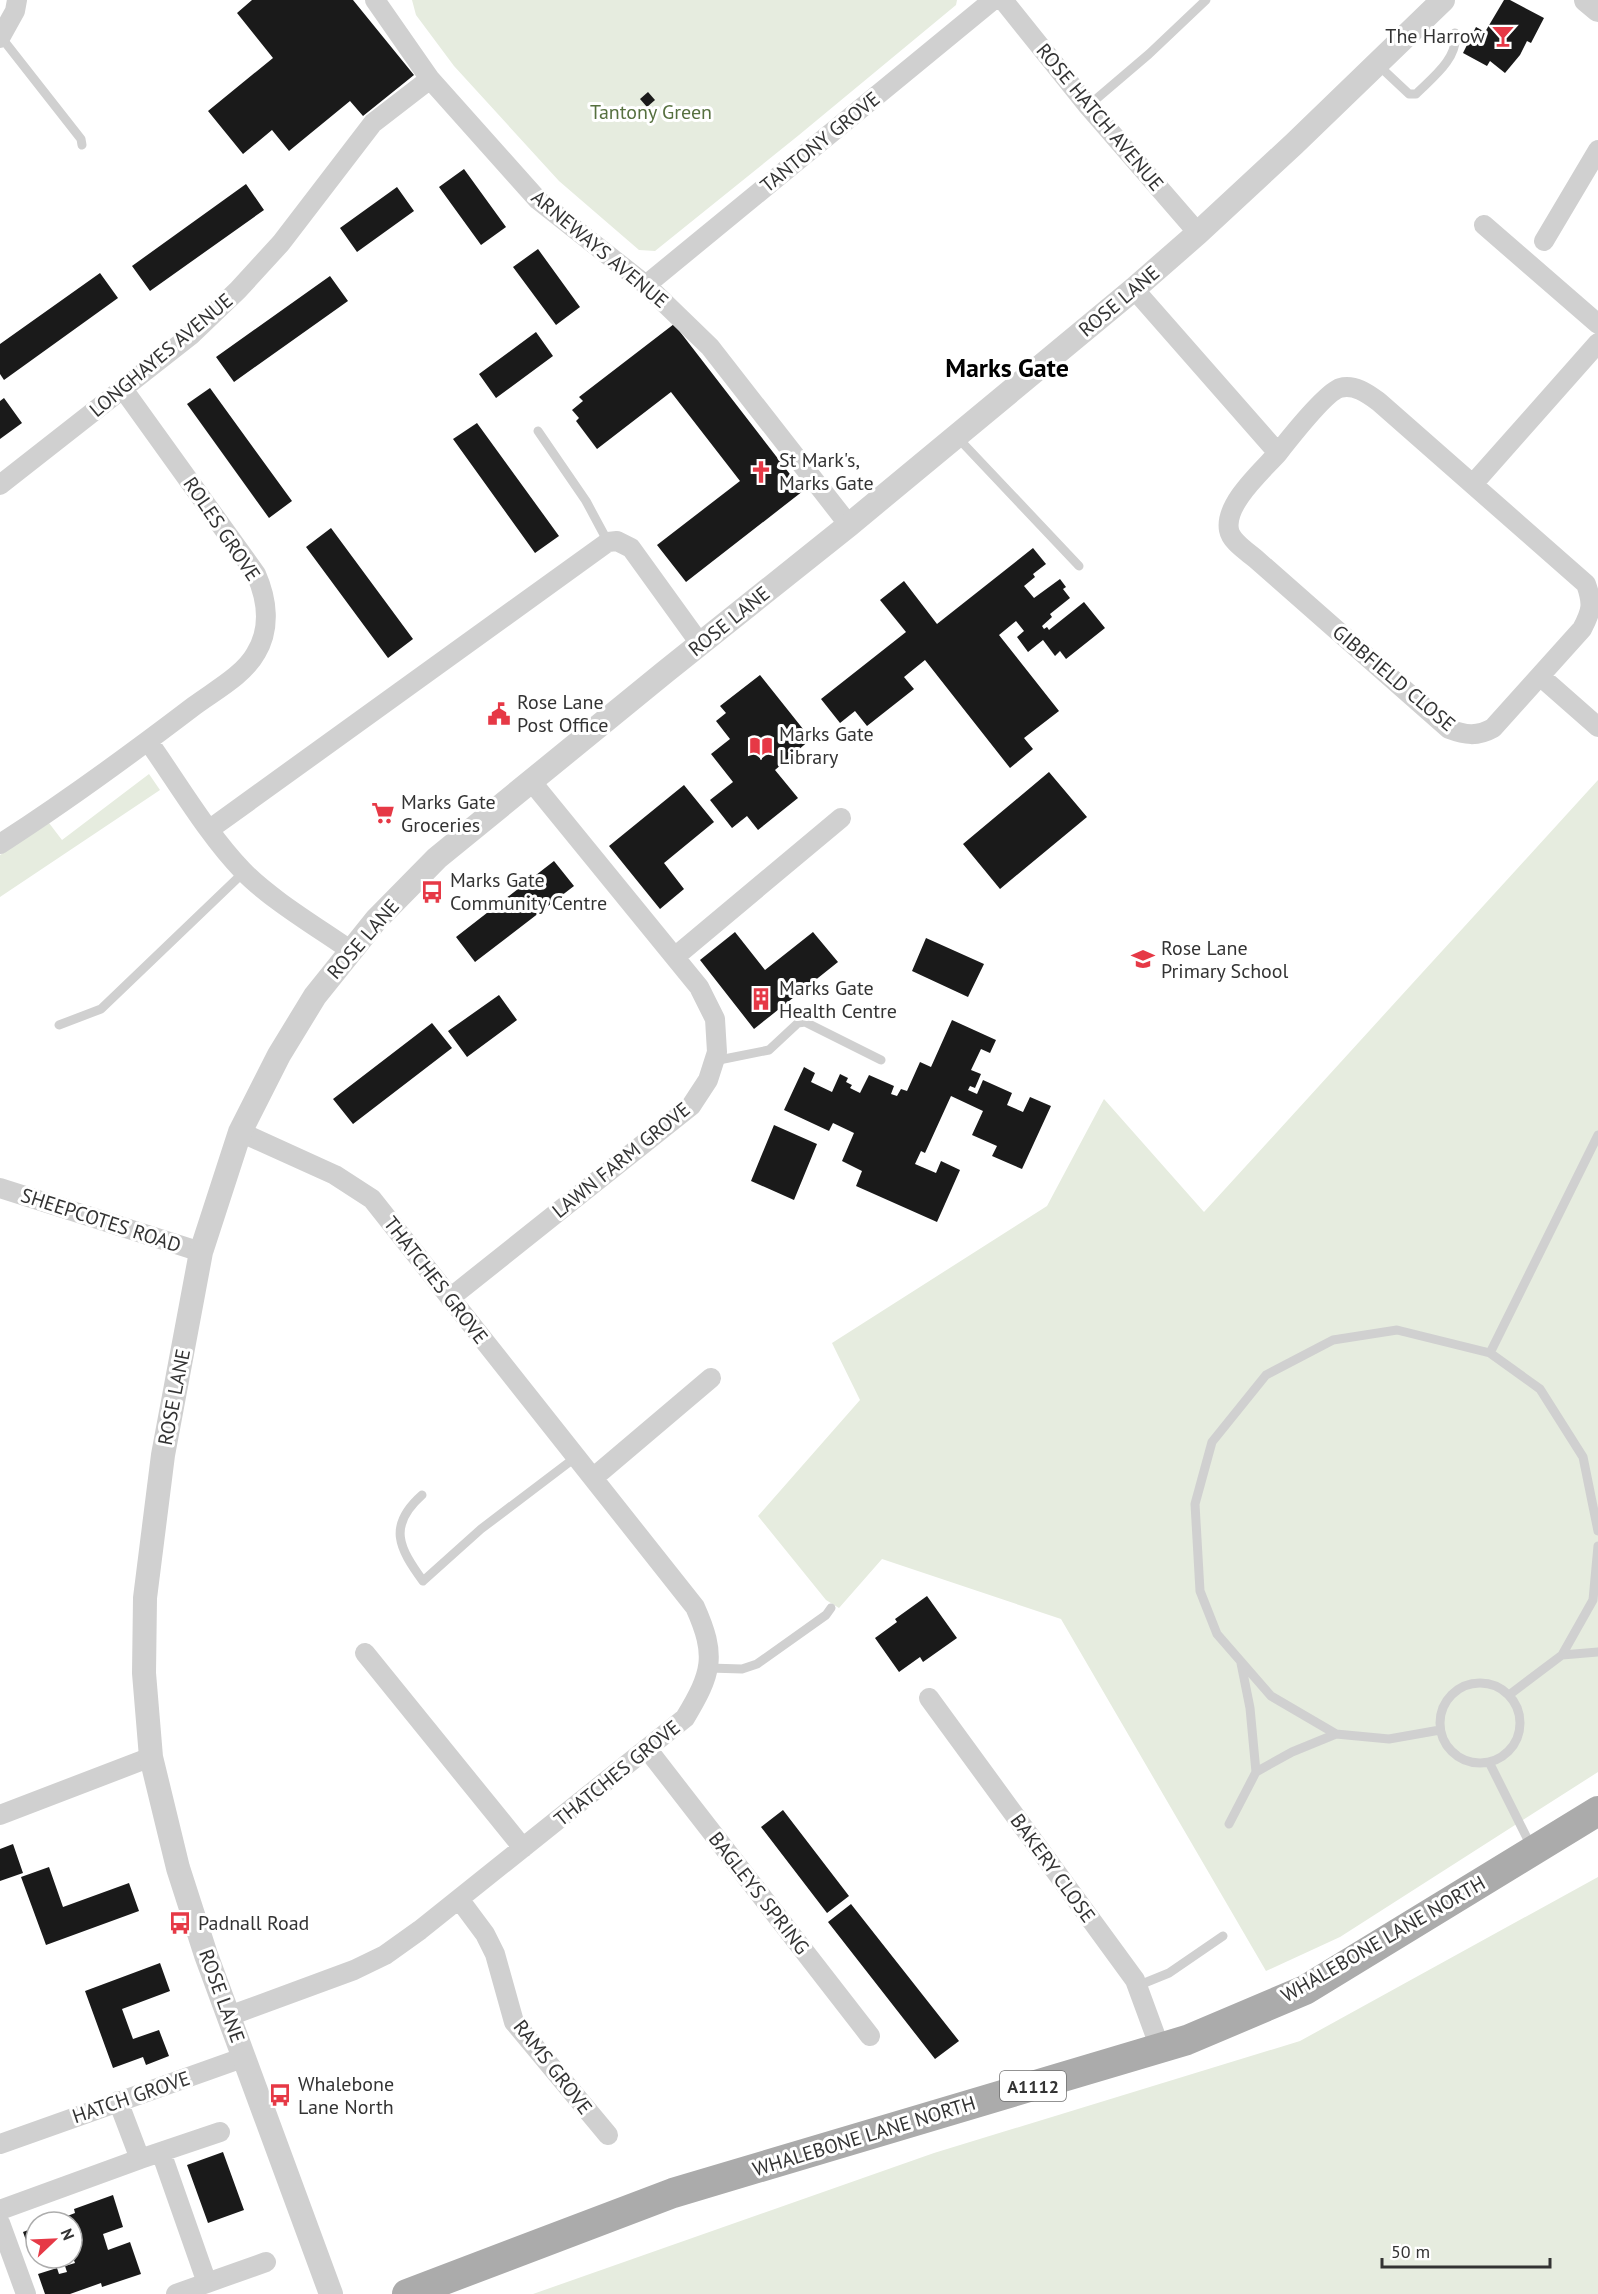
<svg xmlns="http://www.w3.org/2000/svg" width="1598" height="2294" font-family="'PT Sans',sans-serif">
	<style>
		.green { fill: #e6ecdf }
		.building { fill: #1a1a1a }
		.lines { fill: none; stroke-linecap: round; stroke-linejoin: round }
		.service { stroke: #d0d0d0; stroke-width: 9 }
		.minor { stroke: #d0d0d0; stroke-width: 20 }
		.tertiary { stroke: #d0d0d0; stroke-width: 24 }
		.primary { stroke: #ababab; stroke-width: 30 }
		.labels { text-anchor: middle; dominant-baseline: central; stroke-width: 6; stroke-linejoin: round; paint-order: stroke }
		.shield { fill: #fff; stroke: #707070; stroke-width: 1.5 }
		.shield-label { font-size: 18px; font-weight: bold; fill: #333 }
		.poi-label { font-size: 20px; fill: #333; stroke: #fff; text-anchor: start }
		.park-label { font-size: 20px; fill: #56703f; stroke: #fff }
		.street-label { font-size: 20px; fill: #333; stroke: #fff }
		.district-label { font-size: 26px; font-weight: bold; fill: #000; stroke: #fff }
	</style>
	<rect width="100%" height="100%" fill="#fff"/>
	<path class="green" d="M 412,0 L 957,0 L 956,5 L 799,135 L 655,251 L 639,250 L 559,181 L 454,66 L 416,15 Z
		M 149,774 L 160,790 L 0,897 L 0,855 L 49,823 L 62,840 Z
		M 1598,780 L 1598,1772 L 1340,1937 L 1266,1971 L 1061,1619 L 882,1559 L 839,1608 L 826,1600 L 758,1516 L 860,1400 L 832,1343 L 1047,1206 L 1104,1099 L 1204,1212 Z
		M 1598,1877 L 1598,2294 L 533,2294 L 934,2153 L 1300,2041 Z"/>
	<path class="building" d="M 252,0 L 353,0 L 414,75 L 363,116 L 350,101 L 289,151 L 272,130 L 243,154 L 208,111 L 273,58 L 237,13 Z
		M 1504,0 L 1510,0 L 1544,18 L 1531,43 L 1527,41 L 1520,55 L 1505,73 L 1490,61 L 1487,66 L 1463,53 L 1476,27 L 1485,32 Z
		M 648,92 L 655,100 L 647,107 L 640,99 Z
		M 464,169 L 506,227 L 481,245 L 439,187 Z
		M 246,184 L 264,210 L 150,291 L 132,266 Z
		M 397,187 L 414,211 L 357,252 L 340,228 Z
		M 538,249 L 580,307 L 556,325 L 513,267 Z
		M 100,273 L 118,298 L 4,380 L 0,374 L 0,344 Z
		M 330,276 L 348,301 L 234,382 L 216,357 Z
		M 674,324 L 803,491 L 686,582 L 657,545 L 740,481 L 671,392 L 597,449 L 576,421 L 579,418 L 572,410 L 583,401 L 579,397 Z
		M 536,332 L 553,356 L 496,398 L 479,374 Z
		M 210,388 L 292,501 L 269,518 L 187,404 Z
		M 4,398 L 22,423 L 0,439 L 0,401 Z
		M 477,423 L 559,536 L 535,553 L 453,439 Z
		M 331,528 L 413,639 L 388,658 L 306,547 Z
		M 1033,548 L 1046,564 L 1033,574 L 1035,577 L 1024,586 L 1034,598 L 1060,579 L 1066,587 L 1063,589 L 1070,598 L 1050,614 L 1052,617 L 1042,626 L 1044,629 L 1047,627 L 1049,630 L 1084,602 L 1105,628 L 1066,659 L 1060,651 L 1055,656 L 1043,640 L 1028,652 L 1017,637 L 1024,631 L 1016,621 L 999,635 L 1059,711 L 1024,738 L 1033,749 L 1010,768 L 925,660 L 904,677 L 914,689 L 867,726 L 855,711 L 840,723 L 821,699 L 906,632 L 880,600 L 904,581 L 937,624 Z
		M 760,675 L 811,739 L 775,770 L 798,798 L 758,830 L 747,816 L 732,828 L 710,800 L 733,782 L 711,754 L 730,739 L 716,721 L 726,713 L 720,706 Z
		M 1049,772 L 1087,817 L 1000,889 L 963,844 Z
		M 684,785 L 714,822 L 664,863 L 684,889 L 660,909 L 609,846 Z
		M 554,861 L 574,886 L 475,962 L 456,937 Z
		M 735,932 L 765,970 L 813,932 L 838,962 L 754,1029 L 700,960 Z
		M 926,938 L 984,964 L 968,997 L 912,971 Z
		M 499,995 L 517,1020 L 467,1057 L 448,1031 Z
		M 952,1020 L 996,1040 L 990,1053 L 981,1049 L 971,1070 L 981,1074 L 975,1088 L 970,1086 L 968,1090 L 977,1094 L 983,1080 L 1012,1093 L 1007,1105 L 1023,1112 L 1030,1097 L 1051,1106 L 1022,1169 L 992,1156 L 997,1146 L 972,1135 L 983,1111 L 951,1096 L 925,1153 L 921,1151 L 915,1164 L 936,1173 L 941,1161 L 960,1170 L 937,1222 L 856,1186 L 862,1171 L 842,1161 L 854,1133 L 833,1123 L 829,1131 L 784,1110 L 804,1067 L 815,1073 L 811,1082 L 832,1092 L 840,1074 L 848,1078 L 846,1082 L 852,1085 L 850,1088 L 860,1093 L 869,1075 L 894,1086 L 891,1094 L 897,1096 L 901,1089 L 907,1091 L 920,1062 L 931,1067 Z
		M 432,1023 L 452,1048 L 353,1124 L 333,1099 Z
		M 774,1125 L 817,1144 L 794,1200 L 751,1181 Z
		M 927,1596 L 957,1638 L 923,1662 L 920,1657 L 899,1672 L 875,1638 L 897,1622 L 895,1619 Z
		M 783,1810 L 849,1896 L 827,1913 L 761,1827 Z
		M 13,1844 L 23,1873 L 0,1881 L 0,1849 Z
		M 49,1867 L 63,1907 L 129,1883 L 139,1911 L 46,1945 L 21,1877 Z
		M 851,1904 L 959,2041 L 935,2059 L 828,1922 Z
		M 160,1963 L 170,1991 L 122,2009 L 133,2039 L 159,2030 L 169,2056 L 146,2065 L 143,2057 L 113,2068 L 85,1991 Z
		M 223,2152 L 244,2210 L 208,2223 L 187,2165 Z
		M 113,2195 L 123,2227 L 103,2234 L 108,2250 L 130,2242 L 141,2274 L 102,2287 L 101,2283 L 70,2294 L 45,2294 L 38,2274 L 57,2268 L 59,2274 L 67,2272 L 65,2266 L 75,2263 L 72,2255 L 72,2222 L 52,2222 L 75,2213 L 74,2209 Z
		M 36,2227 L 36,2256 L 32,2257 L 23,2232 Z"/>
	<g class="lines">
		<path class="service" d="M 1,37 L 81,139 L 82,145
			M 1377,64 L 1409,94 L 1416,94 C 1432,78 1459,58 1455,33
			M 1088,106 L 1149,54 L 1206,0
			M 538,431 L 586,501 L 608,542
			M 957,437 L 1079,566
			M 59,1025 L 101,1009 L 244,872
			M 714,1061 L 769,1050 L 798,1023 L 805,1022 L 881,1060
			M 1490,1353 L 1598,1135
			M 422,1495 C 387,1526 399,1548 423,1581 L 481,1529 L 576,1457
			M 1562,1655 L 1598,1652
			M 709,1668 L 742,1669 L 757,1664 L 826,1615 L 831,1608
			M1440 1723a40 40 0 1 1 80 0a40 40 0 1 1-80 0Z
			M 1509,1695 L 1562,1655 L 1593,1600 L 1598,1546
			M 1440,1730 L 1389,1739 L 1336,1734 L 1271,1696 L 1217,1634 L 1200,1591 L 1195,1504 L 1212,1442 L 1266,1375 L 1333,1340 L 1397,1330 L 1490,1353 L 1540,1389 L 1583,1457 L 1598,1531
			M 1489,1762 L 1532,1848
			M 1256,1772 L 1292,1752 L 1336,1734
			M 1229,1824 L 1256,1772 L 1250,1708 L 1241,1663
			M 1137,1986 L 1169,1973 L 1223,1936"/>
		<path class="minor" d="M 375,0 L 430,79 L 538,200 L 646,285 L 710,347 L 849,525
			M 1003,0 L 1088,106 L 1198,233
			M 0,38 L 15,11 L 17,0
			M 1484,225 L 1598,324
			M 1544,241 L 1598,150
			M 646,285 L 993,0
			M 1134,289 L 1278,453 C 1289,439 1326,392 1340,388 C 1355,384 1368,394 1379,402 L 1586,584 C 1593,604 1592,610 1582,629 L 1493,728 C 1477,737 1465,735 1449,729 L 1257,560 C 1248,552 1231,542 1229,530 C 1224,504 1262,471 1278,453
			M 1473,484 L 1598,343
			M 0,485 L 190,336 L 238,290 L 281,243 L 373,123 L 430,79
			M 1540,676 L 1598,727
			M 148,741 C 177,782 208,835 243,871 C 270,899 317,927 350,950
			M 210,829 L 608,542 L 617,541 L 631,548 L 701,645
			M 0,844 C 67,801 131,754 194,706 C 214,691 244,675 256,653 C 271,628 267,599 256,574 L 123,389
			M 676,956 L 841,818
			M 0,1188 L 201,1252
			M 450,1298 L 691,1106 L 708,1080 L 717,1052 L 715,1019 L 699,987 L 531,781
			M 593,1478 L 711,1378
			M 365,1653 L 523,1848
			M 929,1698 L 1135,1980 L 1160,2048
			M 648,1750 L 870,2036
			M 0,1815 L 151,1757
			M 459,1899 L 485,1934 L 495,1954 L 514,2022 L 608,2135
			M 229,2016 L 354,1970 L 385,1955 L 420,1930 L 685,1718 C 712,1673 717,1656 695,1607 L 372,1199 L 335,1175 L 240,1132
			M 118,2101 L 140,2159 L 220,2132
			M 0,2144 L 245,2057
			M 161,2152 L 207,2283 L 176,2294
			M 0,2210 L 140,2159
			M 0,2223 L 26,2294
			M 207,2283 L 266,2262"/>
		<path class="tertiary" d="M 1586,0 L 1598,10
			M 331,2294 L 206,1955 L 178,1868 L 151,1757 L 144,1673 L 145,1598 L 163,1455 L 201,1252 L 240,1132 L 279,1055 L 315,996 L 376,920 L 437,858 L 665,672 L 849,525 L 1134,289 L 1198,233 L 1294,144 L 1443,0"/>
		<path class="primary" d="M 407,2294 L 673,2193 L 1187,2040 L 1305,1990 L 1598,1811"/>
	</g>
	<defs>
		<g id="bar-bare" transform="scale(1.8)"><path d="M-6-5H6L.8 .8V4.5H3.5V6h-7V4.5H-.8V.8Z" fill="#e63946" stroke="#fff" stroke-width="2.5" paint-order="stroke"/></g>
		<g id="church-bare" transform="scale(1.8)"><path d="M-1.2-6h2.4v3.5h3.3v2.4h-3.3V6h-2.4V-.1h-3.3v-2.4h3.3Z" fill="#e63946" stroke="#fff" stroke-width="2.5" paint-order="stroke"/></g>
		<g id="civic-bare" transform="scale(1.8)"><path d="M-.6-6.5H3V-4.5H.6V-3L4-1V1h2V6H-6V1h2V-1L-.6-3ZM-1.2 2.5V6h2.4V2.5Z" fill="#e63946" stroke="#fff" stroke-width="2.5" paint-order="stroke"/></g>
		<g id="library-bare" transform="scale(1.8)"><path d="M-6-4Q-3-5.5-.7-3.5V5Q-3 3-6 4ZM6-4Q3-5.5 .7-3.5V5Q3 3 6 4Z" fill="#e63946" stroke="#fff" stroke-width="2.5" paint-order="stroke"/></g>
		<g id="supermarket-bare" transform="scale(1.8)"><path d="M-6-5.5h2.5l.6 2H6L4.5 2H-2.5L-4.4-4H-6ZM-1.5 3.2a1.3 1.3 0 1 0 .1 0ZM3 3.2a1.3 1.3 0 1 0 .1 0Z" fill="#e63946" stroke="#fff" stroke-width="2.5" paint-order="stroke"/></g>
		<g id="bus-bare" transform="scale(1.8)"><path d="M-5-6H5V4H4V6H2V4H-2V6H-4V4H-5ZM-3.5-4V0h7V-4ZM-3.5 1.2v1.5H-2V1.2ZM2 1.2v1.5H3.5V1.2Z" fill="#e63946" stroke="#fff" stroke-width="2.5" paint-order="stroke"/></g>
		<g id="school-bare" transform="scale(1.8)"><path d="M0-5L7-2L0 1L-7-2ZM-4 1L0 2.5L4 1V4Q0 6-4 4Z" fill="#e63946" stroke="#fff" stroke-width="2.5" paint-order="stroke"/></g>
		<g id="building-bare" transform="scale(1.8)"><path d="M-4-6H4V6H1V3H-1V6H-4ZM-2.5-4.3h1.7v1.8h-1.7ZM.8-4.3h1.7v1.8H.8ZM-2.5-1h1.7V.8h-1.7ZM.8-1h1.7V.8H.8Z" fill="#e63946" stroke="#fff" stroke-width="2.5" paint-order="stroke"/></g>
	</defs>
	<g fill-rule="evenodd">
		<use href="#bar-bare" x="1503" y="36"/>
		<use href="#church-bare" x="761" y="472"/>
		<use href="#civic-bare" x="499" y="714"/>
		<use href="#library-bare" x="761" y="746"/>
		<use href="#supermarket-bare" x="383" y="813"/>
		<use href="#bus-bare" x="432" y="892"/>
		<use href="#school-bare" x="1143" y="959"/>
		<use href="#building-bare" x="761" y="999"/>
		<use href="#bus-bare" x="180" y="1923"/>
		<use href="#bus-bare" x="280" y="2095"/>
	</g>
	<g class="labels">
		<rect class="shield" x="1000" y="2071" width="66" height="30" rx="4.5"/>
		<g class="shield-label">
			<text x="1033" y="2086">A1112</text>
		</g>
		<g class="poi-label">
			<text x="1485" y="36" text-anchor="end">The Harrow</text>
			<text x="779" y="460">St Mark's,<tspan x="779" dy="23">Marks Gate</tspan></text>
			<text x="517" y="702">Rose Lane<tspan x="517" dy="23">Post Office</tspan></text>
			<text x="779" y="734">Marks Gate<tspan x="779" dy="23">Library</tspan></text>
			<text x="401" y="802">Marks Gate<tspan x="401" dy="23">Groceries</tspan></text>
			<text x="450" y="880">Marks Gate<tspan x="450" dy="23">Community Centre</tspan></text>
			<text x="1161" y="948">Rose Lane<tspan x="1161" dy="23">Primary School</tspan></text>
			<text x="779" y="988">Marks Gate<tspan x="779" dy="23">Health Centre</tspan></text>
			<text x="198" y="1923">Padnall Road</text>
			<text x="298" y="2084">Whalebone<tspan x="298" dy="23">Lane North</tspan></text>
		</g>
		<g class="park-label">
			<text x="651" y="112">Tantony Green</text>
		</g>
		<g class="street-label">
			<text transform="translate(1100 117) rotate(50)">ROSE HATCH AVENUE</text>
			<text transform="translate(820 142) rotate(-39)">TANTONY GROVE</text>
			<text transform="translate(600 249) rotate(40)">ARNEWAYS AVENUE</text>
			<text transform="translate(1119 301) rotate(-40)">ROSE LANE</text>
			<text transform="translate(161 355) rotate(-40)">LONGHAYES AVENUE</text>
			<text transform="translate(222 529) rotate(56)">ROLES GROVE</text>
			<text transform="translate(729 621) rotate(-39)">ROSE LANE</text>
			<text transform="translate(1394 678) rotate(40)">GIBBFIELD CLOSE</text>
			<text transform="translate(363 939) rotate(-49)">ROSE LANE</text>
			<text transform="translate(621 1160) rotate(-39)">LAWN FARM GROVE</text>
			<text transform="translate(101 1220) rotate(18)">SHEEPCOTES ROAD</text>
			<text transform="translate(436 1280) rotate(52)">THATCHES GROVE</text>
			<text transform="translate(174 1397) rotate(-79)">ROSE LANE</text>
			<text transform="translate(617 1773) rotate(-39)">THATCHES GROVE</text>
			<text transform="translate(1053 1868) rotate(54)">BAKERY CLOSE</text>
			<text transform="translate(759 1893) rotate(52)">BAGLEYS SPRING</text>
			<text transform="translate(1383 1939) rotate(-30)">WHALEBONE LANE NORTH</text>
			<text transform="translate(222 1996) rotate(70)">ROSE LANE</text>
			<text transform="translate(553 2067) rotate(52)">RAMS GROVE</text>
			<text transform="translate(131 2097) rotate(-19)">HATCH GROVE</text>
			<text transform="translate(864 2136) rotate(-17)">WHALEBONE LANE NORTH</text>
		</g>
		<g class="district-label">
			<text x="1007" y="367">Marks Gate</text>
		</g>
	</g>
	<g transform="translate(54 2240) rotate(67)"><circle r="28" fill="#ffffff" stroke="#adadad" stroke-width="1.5"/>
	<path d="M0-4.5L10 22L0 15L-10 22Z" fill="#e63946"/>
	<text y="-9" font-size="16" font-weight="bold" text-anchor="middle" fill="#333333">N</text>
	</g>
	<path d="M1382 2258v9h168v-9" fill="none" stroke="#333333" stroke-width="3"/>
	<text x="1391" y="2258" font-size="18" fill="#333333" stroke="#ffffff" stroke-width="4.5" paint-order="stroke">50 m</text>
</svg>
